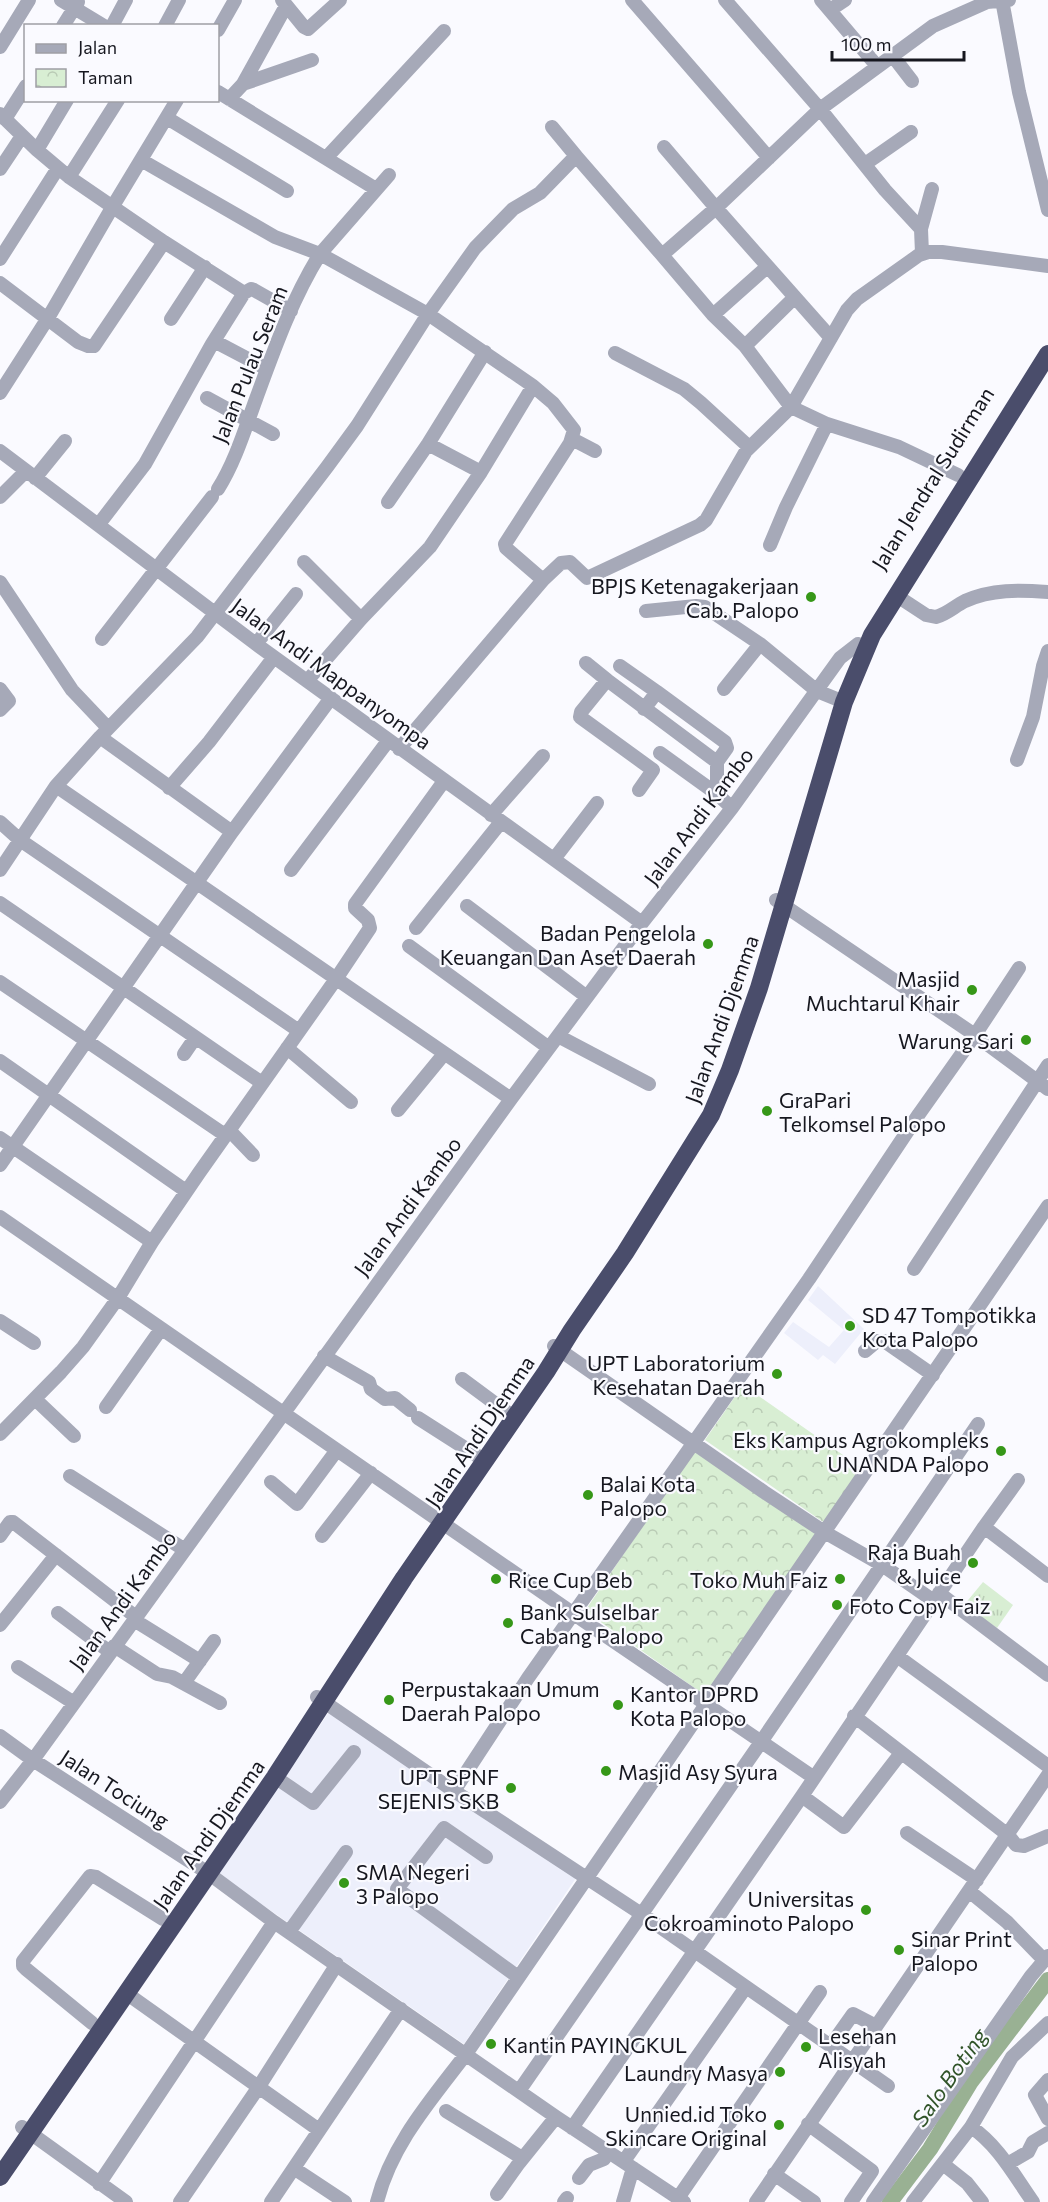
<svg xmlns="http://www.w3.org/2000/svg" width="1048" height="2202" font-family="Commissioner,sans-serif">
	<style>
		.built { fill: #edeffb }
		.grass { fill: url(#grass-tufts) }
		.park { fill: url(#park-crowns) }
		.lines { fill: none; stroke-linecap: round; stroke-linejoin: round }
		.river { stroke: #99b193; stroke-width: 16 }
		.minor { stroke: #a6a9b8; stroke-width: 14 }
		.highway { stroke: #4a4d6b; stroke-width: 18 }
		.poi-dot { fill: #369718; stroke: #fafaff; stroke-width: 2 }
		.labels { text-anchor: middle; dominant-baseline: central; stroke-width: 4.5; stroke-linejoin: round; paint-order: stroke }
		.street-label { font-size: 21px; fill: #16171f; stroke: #fafaff }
		.poi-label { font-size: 21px; fill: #16171f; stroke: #fafaff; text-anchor: start }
		.water-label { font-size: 22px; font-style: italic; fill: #315429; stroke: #fafaff }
	</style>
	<defs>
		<pattern id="grass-tufts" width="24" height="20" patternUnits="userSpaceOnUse" patternTransform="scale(1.5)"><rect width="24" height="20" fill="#d8eed3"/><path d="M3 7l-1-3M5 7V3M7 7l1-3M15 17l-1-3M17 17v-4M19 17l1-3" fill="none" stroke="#b9cbb5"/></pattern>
		<pattern id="park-crowns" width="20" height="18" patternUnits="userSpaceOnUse" patternTransform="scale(1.5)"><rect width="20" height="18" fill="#d8eed3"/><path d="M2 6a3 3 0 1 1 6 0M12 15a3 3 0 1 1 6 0" fill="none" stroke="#b9cbb5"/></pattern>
	</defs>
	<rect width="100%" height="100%" fill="#fafaff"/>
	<path class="built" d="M 818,1286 L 864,1329 L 835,1364 L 823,1355 L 818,1360 L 784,1333 L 793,1322 L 829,1347 L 844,1330 L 808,1300 Z
		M 329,1712 L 578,1875 L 464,2044 L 218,1874 Z"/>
	<path class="grass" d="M 983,1582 L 1013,1605 L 997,1628 L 964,1605 Z"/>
	<path class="park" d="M 743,1385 L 863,1469 L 826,1524 L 705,1440 Z
		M 695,1449 L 817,1534 L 706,1696 L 585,1611 Z"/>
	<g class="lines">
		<path class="river" d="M 890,2202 L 930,2149 L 970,2083 L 1048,1980"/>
		<path class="minor" d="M 61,0 L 104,26
			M 282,0 L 304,27 L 308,29 L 340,0
			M 632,0 L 769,158
			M 821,0 L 877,66
			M 1002,0 L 1019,92 L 1048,210
			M 830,10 L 845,0
			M 63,26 L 78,2
			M 112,26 L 126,0
			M 165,26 L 179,0
			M 218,30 L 235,0
			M 0,47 L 29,0
			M 892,55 L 912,81
			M 243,84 L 312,60
			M 218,92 L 376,189
			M 229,99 L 243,84 L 286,6
			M 0,114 L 37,150 L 69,177 L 164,242 L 244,293 L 212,344 L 145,464 L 99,524
			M 167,118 L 287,191
			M 5,119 L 26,86
			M 552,127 L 576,156
			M 664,147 L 716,208 L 820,109 L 725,0
			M 37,150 L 67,100
			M 326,158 L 444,31
			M 141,160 L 275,237 L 320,254 L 389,175
			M 865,164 L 911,132
			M 0,169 L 22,136
			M 69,177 L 118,100
			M 921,229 L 885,190 L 820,109 L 933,26 L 987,2 L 1009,0
			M 922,253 L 921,229 L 932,189
			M 662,255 L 713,315 L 745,346 L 791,407 L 827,424 L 899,447 L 958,475
			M 0,259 L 58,168
			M 0,283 L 78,342 L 88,346 L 94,346 L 164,242
			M 244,293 L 251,289 L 254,290 L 291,311
			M 713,315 L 767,267
			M 171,319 L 205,267
			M 214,341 L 267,369
			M 745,346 L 794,298
			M 615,353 L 684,389 L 701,403 L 749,447
			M 533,386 L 553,403 L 574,430 L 570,443 L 505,544 L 506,548 L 543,580
			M 0,393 L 48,318 L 113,206 L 177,100
			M 207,398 L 273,434
			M 572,439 L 595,451
			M 428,444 L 481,472
			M 0,451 L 256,644 L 642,923
			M 35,478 L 65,441
			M 218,489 C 235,462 245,429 256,399 C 274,350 292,299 320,254 L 428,314 L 533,386 L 481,472 L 430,547 L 361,619 L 307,681
			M 0,497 L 26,471
			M 388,502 L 428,444 L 485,352
			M 770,545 L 786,507 L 827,424
			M 304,562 L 361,619
			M 0,582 L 72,690 L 108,728
			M 897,596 L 926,615 L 936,617 C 947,614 955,606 965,601 C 992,589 1019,590 1048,592
			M 646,611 L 696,606 L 705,607 L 760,644 L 817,691 L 844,702
			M 102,639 L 212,497
			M 256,644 L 296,594
			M 1048,651 L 1043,666 L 1048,669
			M 586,663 L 607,680 L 717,762 L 717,794 L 732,808
			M 620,666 L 657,692
			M 607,680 L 581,712 L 580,717 L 653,770 L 639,790
			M 0,689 L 9,701 L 0,710
			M 724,689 L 760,644
			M 644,709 L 657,692 L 725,742 L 727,748 L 717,762
			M 100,737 L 232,832
			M 399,749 L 543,580 L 561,563 L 570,562 L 587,578 L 700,525 L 706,520 L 746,451 L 791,407 L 847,310 L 857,299 L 919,255 L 928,252 L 942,252 L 1048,266
			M 660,753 L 717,794
			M 1017,760 L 1033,717 L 1043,666
			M 56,786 L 511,1099
			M 169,788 L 209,742 L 274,657
			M 491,815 L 543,756
			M 0,822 L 20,840 L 299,1031
			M 554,859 L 597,803
			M 0,870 L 56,786 L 100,737 L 197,637 L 327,467 L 357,426 L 428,314 L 475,248 L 513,209 L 540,193 L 576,156 L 662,255 L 716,208 L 831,338
			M 291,870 L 388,741
			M 776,900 L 975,1035 L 1048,1089
			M 0,903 L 262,1083
			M 467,906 L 587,997
			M 416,928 L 501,822
			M 409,946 L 549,1048
			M 0,982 L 225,1135
			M 558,1036 L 649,1084
			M 287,1048 L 351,1102
			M 184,1054 L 195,1038
			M 0,1061 L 186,1191
			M 398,1110 L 444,1054
			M 229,1130 L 253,1155
			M 0,1138 L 152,1242
			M 0,1165 L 232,832 L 331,698
			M 0,1217 L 600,1632 L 813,1777
			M 914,1269 L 1048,1065
			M 0,1321 L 34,1343
			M 554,1346 L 764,1492 L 826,1533 L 882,1565 L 934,1601
			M 865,1351 L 877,1341 L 884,1341 L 933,1375
			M 324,1356 L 369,1382 L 371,1389 L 385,1399 L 395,1398 L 410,1410
			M 462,1379 L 508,1413
			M 35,1399 L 74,1436
			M 106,1407 L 161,1329
			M 418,1418 L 479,1457
			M 0,1434 L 61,1372 L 83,1347 L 118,1298 L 152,1242 L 199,1173 L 336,979 L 370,928 L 368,920 L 355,908 L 355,904 L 444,781
			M 70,1476 L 185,1550
			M 271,1482 L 297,1504 L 337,1450
			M 984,1527 L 1048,1576
			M 0,1536 L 10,1522 L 13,1522 L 136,1617
			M 322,1536 L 371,1473
			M 939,1593 L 1048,1675
			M 58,1613 L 110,1652
			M 134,1620 L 200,1661
			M 0,1625 L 56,1555
			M 114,1646 L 157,1674 L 172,1677 L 220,1703
			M 897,1656 L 1048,1766
			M 18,1667 L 74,1703
			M 184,1683 L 214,1641
			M 317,1697 L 454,1791 L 643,1915 L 888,2086
			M 854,1716 L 1008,1835 L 1016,1845 L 1024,1846 L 1048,1836
			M 0,1736 L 33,1760 L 208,1873 L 274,1922 L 556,2117 L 684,2202
			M 275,1777 L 313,1803 L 354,1752
			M 454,1791 L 528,1678 L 809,1279 L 919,1114 L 975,1035 L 1019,968
			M 802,1796 L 844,1827 L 901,1753
			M 0,1802 L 33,1760 L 511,1099 L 642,923 L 732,808 L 840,658 L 858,644
			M 907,1833 L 977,1880
			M 486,1857 L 444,1828 L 397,1889 L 518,1977
			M 969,1891 L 1007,1922 L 1044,1960
			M 289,1932 L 346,1852
			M 126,1993 L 319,2130
			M 92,2023 L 26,1969 L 23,1966 L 23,1961 L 90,1876 L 96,1877 L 163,1919
			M 831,2045 L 853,2014 L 876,2026
			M 1048,2080 L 1035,2095 L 1048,2119
			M 519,2091 L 761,1742 L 978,1424
			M 446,2111 L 522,2158
			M 808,2124 L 872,2171 L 851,2202
			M 22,2127 L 126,2202
			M 971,2127 C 998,2145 1014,2175 1033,2202
			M 572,2128 L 802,1796 L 984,1527 L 1018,1480
			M 624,2161 L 746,1987
			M 943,2164 L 967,2183 L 982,2202
			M 1007,2164 L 1028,2152 L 1033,2142 L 1048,2133
			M 295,2169 L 345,2202
			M 774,2174 L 814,2202
			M 579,2178 L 589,2165 L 604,2159 L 609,2152
			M 99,2184 L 274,1922
			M 497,2194 L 519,2163 L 556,2117
			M 678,2198 L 820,1992
			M 180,2202 L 258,2088 L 337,1964
			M 271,2202 L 401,2009
			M 377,2202 C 391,2145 431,2100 466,2054 L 1048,1206
			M 564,2202 L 567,2198
			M 623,2202 L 633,2168
			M 756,2202 L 1048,1775
			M 873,2202 L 1031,1976 L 1048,1956
			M 913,2202 L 971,2127 L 1012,2057 L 1048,2023"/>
		<path class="highway" d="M 0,2177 L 275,1777 L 404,1578 L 546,1372 L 572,1330 L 625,1253 L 711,1115 L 730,1070 L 759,988 L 844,702 L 872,635 L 1048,354"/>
	</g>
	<g class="poi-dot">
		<circle cx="811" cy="597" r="6"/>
		<circle cx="708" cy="944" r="6"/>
		<circle cx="972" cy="990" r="6"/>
		<circle cx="1026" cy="1040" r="6"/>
		<circle cx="767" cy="1111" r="6"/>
		<circle cx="850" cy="1326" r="6"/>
		<circle cx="777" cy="1374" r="6"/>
		<circle cx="1001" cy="1451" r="6"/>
		<circle cx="588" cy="1495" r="6"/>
		<circle cx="973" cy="1563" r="6"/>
		<circle cx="496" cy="1579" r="6"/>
		<circle cx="840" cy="1579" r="6"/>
		<circle cx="837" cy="1605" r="6"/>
		<circle cx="508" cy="1623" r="6"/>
		<circle cx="389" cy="1700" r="6"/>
		<circle cx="618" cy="1705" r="6"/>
		<circle cx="606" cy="1771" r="6"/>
		<circle cx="511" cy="1788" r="6"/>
		<circle cx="344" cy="1883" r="6"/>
		<circle cx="866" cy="1910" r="6"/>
		<circle cx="899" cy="1950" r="6"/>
		<circle cx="491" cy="2044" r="6"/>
		<circle cx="806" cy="2047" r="6"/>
		<circle cx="780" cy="2072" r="6"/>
		<circle cx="779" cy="2125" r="6"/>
	</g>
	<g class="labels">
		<g class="street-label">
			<text transform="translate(249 364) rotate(-68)">Jalan Pulau Seram</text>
			<text transform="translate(932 478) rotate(-58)">Jalan Jendral Sudirman</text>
			<text transform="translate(332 673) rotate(36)">Jalan Andi Mappanyompa</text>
			<text transform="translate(698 816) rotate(-53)">Jalan Andi Kambo</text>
			<text transform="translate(721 1019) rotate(-70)">Jalan Andi Djemma</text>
			<text transform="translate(407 1206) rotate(-54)">Jalan Andi Kambo</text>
			<text transform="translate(479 1431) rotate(-56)">Jalan Andi Djemma</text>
			<text transform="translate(122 1600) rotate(-54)">Jalan Andi Kambo</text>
			<text transform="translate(115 1788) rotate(33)">Jalan Tociung</text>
			<text transform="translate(208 1834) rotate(-55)">Jalan Andi Djemma</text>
		</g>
		<g class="poi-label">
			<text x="799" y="585" text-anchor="end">BPJS Ketenagakerjaan<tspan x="799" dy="24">Cab. Palopo</tspan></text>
			<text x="696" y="932" text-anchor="end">Badan Pengelola<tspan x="696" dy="24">Keuangan Dan Aset Daerah</tspan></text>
			<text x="960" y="978" text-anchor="end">Masjid<tspan x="960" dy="24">Muchtarul Khair</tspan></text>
			<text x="1014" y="1040" text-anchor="end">Warung Sari</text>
			<text x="779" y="1099">GraPari<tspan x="779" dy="24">Telkomsel Palopo</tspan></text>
			<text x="862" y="1314">SD 47 Tompotikka<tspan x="862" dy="24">Kota Palopo</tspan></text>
			<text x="765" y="1362" text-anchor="end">UPT Laboratorium<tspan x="765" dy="24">Kesehatan Daerah</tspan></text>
			<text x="989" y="1439" text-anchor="end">Eks Kampus Agrokompleks<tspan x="989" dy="24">UNANDA Palopo</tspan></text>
			<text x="600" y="1483">Balai Kota<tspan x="600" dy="24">Palopo</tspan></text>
			<text x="961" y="1551" text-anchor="end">Raja Buah<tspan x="961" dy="24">&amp; Juice</tspan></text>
			<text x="508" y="1579">Rice Cup Beb</text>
			<text x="828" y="1579" text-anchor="end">Toko Muh Faiz</text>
			<text x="849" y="1605">Foto Copy Faiz</text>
			<text x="520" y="1611">Bank Sulselbar<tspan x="520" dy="24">Cabang Palopo</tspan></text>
			<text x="401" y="1688">Perpustakaan Umum<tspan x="401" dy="24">Daerah Palopo</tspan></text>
			<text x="630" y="1693">Kantor DPRD<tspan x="630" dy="24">Kota Palopo</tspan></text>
			<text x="618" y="1771">Masjid Asy Syura</text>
			<text x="499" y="1776" text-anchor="end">UPT SPNF<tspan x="499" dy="24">SEJENIS SKB</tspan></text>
			<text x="356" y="1871">SMA Negeri<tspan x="356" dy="24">3 Palopo</tspan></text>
			<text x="854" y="1898" text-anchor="end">Universitas<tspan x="854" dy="24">Cokroaminoto Palopo</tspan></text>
			<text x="911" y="1938">Sinar Print<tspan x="911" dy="24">Palopo</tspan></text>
			<text x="818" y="2035">Lesehan<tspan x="818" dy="24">Alisyah</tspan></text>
			<text x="503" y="2044">Kantin PAYINGKUL</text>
			<text x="768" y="2072" text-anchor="end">Laundry Masya</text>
			<text x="767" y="2113" text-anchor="end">Unnied.id Toko<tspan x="767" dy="24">Skincare Original</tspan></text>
		</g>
		<g class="water-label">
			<text transform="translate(949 2077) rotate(-55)">Salo Boting</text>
		</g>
	</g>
	<rect x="24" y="24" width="195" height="78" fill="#fafaff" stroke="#9f9fa5" stroke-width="1.5"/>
	<rect x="36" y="44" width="30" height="9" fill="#a6a9b8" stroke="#9f9fa5" stroke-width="1.5"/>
	<text x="78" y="54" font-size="18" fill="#16171f">Jalan</text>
	<rect x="36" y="69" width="30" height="18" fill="url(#park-crowns)" stroke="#9f9fa5" stroke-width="1.5"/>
	<text x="78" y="84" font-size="18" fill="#16171f">Taman</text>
	<path d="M832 51v9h132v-9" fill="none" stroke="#16171f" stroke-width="3"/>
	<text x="841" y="51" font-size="18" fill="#16171f" stroke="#fafaff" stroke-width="4.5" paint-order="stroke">100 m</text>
</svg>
